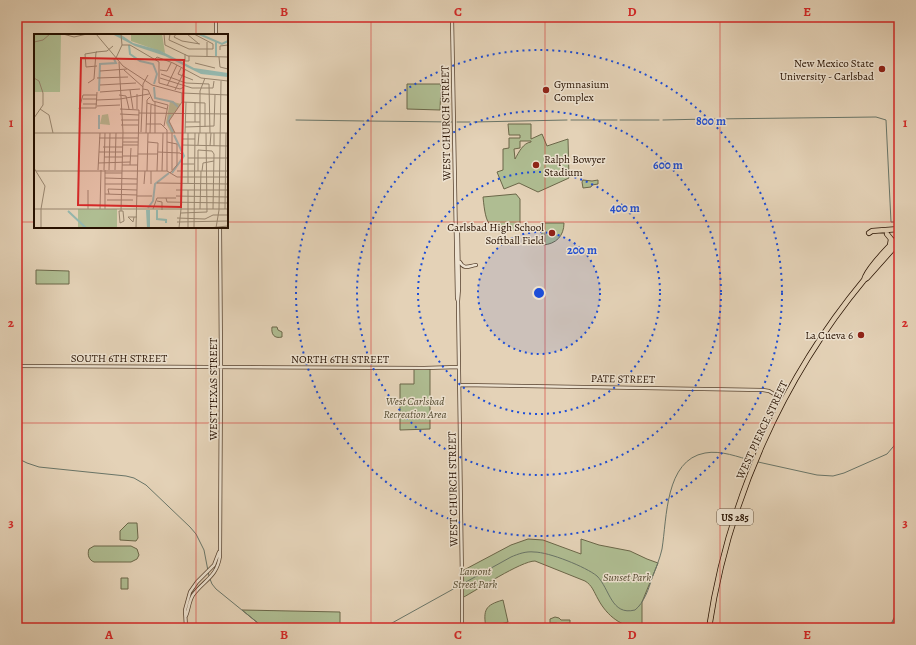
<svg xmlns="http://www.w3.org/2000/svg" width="916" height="645" font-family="Alegreya,serif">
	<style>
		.green { fill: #afbd92; stroke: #6b6749; fill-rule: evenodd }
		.water { fill: #95b8ae; stroke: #697568 }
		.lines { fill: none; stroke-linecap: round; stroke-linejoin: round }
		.stream { stroke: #697568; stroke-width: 1 }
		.minor-casing { stroke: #56412e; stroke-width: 4 }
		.highway-casing { stroke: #271100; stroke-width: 6 }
		.minor { stroke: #ede2d0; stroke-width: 2.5 }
		.highway { stroke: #e4d2b7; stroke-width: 4.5 }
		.grid { fill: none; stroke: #d62828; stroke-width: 1; stroke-opacity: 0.55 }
		.ring { fill: none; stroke: #1d4ed8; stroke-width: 2; stroke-dasharray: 2 4 }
		.poi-dot { fill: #8f2418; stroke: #ede2d0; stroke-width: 1.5 }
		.labels { text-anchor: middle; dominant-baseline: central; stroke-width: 3; stroke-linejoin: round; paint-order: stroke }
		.shield { fill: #ede2d0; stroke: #62503e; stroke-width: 1 }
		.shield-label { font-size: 10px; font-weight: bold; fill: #271100 }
		.poi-label { font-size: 11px; fill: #271100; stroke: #ede2d0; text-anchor: end }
		.street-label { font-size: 11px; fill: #271100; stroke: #ede2d0 }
		.park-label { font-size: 11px; font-style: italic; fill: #574d33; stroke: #ede2d0 }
		.inset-river { fill: none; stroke: #95b8ae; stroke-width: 2 }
		.inset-road { fill: none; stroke: #98856e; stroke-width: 1 }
		.view { fill: #d62828; fill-opacity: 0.15; stroke: #d62828; stroke-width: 2 }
		.inset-edge { fill: none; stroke: #271100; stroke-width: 2 }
		.centre { fill: #1d4ed8; stroke: #ede2d0; stroke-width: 2 }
		.ring-label { font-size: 12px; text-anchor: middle; font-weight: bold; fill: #1d4ed8; stroke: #ede2d0; stroke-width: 3; stroke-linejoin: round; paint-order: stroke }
		.neatline { fill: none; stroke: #d62828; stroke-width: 1.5 }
		.grid-label { font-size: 13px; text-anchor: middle; font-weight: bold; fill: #d62828 }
	</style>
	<rect width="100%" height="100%" fill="#e4d2b7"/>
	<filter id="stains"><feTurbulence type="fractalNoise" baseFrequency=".005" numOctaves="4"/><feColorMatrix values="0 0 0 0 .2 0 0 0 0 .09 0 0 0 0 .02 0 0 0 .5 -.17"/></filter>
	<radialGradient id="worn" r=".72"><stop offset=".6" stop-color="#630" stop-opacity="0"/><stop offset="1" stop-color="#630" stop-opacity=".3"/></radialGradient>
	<path class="green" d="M 407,84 L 441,84 L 440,110 L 407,109 Z
		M 508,124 L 531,124 L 531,139 L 542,134 L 547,146 L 568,139 L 569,178 L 538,192 L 519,183 L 504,189 L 497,172 L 503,170 L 503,149 L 509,148 L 509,138 L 520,138 L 520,135 L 509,135 ZM 520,141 L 531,141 L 531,142 C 523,143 519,152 515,159 L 514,149 L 520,148 Z
		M 583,180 L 592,181 L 598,180 L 598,184 L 592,185 L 591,187 L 583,188 L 582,182 Z
		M 516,194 L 520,199 L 520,230 C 488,233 486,226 483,197 Z
		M 543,223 L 564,223 C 564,236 556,244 543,245 L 541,224 Z
		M 36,270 L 69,271 L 69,284 L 36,284 Z
		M 272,327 L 277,327 L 278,330 L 282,332 L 282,337 C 274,339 271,334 272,327 Z
		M 414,368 L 430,368 L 430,429 L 400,430 L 400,384 L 414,384 Z
		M 128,523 L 137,523 L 138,538 L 136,541 L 120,540 L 120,531 Z
		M 528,539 L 543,540 L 581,554 L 581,539 L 599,545 L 630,551 L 647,559 L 658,563 L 642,602 L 642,628 C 622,628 607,616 598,599 C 594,592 592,585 585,581 L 535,561 C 521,561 477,590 462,598 L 462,571 L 511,545 Z
		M 94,546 L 131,546 L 137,549 L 139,555 L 137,559 L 131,562 L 94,562 C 89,560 87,555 89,549 Z
		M 121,578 L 128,578 L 128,589 L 121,589 Z
		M 503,600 L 508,622 L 486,628 C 483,610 485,605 503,600 Z
		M 242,610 L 340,612 L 340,628 L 264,628 Z
		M 555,617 L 559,618 L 561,620 L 570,620 L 570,623 L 559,624 L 556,623 L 550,623 L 550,619 Z"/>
	<path class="water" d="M 898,610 L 899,628 L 889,628 Z"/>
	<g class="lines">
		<path class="stream" d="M 712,119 L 876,117 L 886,120 L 891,222 L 899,222
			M 296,120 L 364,121
			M 571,120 L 617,120
			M 620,120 L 659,120
			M 663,120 L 708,119
			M 366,121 L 453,122
			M 457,122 L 470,122
			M 474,122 L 567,120
			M 17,458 L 27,463 L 39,467 L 126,476 L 134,478 L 146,485 L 190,527 L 196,534 L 204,550 L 209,576
			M 758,462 L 817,475 L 833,476 L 844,473 L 887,454 L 899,440
			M 210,579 L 212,584 L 216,589 L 264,628
			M 383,628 L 511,557 C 518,554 526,551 534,552 C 549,552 586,567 597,576 C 610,589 611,616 635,610 C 644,603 649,588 652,578 C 656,568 660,558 662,549 C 667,518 665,460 705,453 C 721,450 738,457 753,461"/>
		<g class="minor-casing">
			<path id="minor" d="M 216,17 L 216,35
				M 452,17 L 457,298 L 458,301 L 462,581
				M 458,232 L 459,288 L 458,301
				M 460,262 C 464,270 469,266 476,265
				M 17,366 L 424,368 L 459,367
				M 460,385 L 763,390 L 769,391 L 784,400
				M 462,586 L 462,628
				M 186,616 C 189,609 189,601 193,595 C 204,580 217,577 220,556 L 221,366 L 220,227
				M 186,628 L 185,610 L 190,592 L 197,582 L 214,565 L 219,552"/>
		</g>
		<g class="highway-casing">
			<path id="highway" d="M 869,233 L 872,231 L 899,229
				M 887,234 L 891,239 L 890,245
				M 864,280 C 867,268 890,246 899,236
				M 709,628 C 728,501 782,379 864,280 L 867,278 L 899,242"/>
		</g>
		<use href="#minor" class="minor"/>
		<use href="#highway" class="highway"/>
	</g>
	<path class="grid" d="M 196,17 L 196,35M 371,17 L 371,628M 545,17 L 545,628M 720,17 L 720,628M 17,222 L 35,222M 227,222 L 899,222M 196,227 L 196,628M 17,423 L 899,423"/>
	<circle cx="539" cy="293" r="61" fill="#1d4ed8" fill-opacity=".12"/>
	<g class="ring">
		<circle cx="539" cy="293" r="61"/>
		<circle cx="539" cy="293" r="121"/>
		<circle cx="539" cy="293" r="182"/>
		<circle cx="539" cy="293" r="243"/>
	</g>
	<g class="poi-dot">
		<circle cx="882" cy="69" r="4"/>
		<circle cx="546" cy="90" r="4"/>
		<circle cx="536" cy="165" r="4"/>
		<circle cx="552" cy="233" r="4"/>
		<circle cx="861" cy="335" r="4"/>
	</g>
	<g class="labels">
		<rect class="shield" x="717" y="509" width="36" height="16" rx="3"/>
		<g class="shield-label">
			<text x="735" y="517">US 285</text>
		</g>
		<g class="poi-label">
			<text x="874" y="63">New Mexico State<tspan x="874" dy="13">University - Carlsbad</tspan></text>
			<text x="554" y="84" text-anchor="start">Gymnasium<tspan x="554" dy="13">Complex</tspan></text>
			<text x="544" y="159" text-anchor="start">Ralph Bowyer<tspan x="544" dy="13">Stadium</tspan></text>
			<text x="544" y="227">Carlsbad High School<tspan x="544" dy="13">Softball Field</tspan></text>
			<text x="853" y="335">La Cueva 6</text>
		</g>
		<g class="street-label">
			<text transform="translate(446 123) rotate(-91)">WEST CHURCH STREET</text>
			<text x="119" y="358">SOUTH 6TH STREET</text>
			<text x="340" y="359">NORTH 6TH STREET</text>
			<text transform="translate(623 379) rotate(1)">PATE STREET</text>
			<text transform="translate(213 389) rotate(-90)">WEST TEXAS STREET</text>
			<text transform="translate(762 430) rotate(-65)">WEST PIERCE STREET</text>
			<text transform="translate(453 489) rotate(-91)">WEST CHURCH STREET</text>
		</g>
		<g class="park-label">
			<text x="415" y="401">West Carlsbad<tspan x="415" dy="13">Recreation Area</tspan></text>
			<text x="475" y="571">Lamont<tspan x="475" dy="13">Street Park</tspan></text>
			<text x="627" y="577">Sunset Park</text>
		</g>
	</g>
	<g transform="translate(34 34)">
		<rect width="194" height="194" fill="#e4d2b7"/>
		<path d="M 0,0 L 27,0 L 26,58 L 0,58 ZM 97,0 L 128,0 L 131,19 L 97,7 ZM 136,67 L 147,70 L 135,87 L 141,99 L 137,99 L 132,89 ZM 74,80 L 76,91 L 66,90 L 68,81 ZM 44,175 L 83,175 L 83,194 L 44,194 Z" fill="#afbd92"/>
		<path d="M 78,0 L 86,0 L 99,9 L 125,16 L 160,34 L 194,39 L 194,43 L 167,40 L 131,22 L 101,12 Z" fill="#95b8ae"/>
		<path class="inset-river" d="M 165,0 L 188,10 L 194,7M 95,11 L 96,20 L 106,27 L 119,30 L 123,40 L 120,50M 182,22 L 182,8M 120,53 L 121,64 L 139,68 L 144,73M 65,57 L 66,30 L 82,29 L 80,25M 136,81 L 134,88 L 139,98M 65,95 L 65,81M 138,139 L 150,122 L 140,101M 114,174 L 119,167 L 121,150 L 135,139M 113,176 L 114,194M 115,176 L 115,194M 123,176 L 123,185 L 132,186 L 132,189M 34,177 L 52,194"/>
		<path class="inset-road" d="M 29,0 L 40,3 L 53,0M 62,0 L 89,32 L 118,51 L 148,59 L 194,61M 130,0 L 131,11 L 154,22 L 194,23M 136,0 L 135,6 L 155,15 L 179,15 L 179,10 L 160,0M 142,0 L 140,3 L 148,7 L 166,10M 153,0 L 165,10M 0,8 L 9,6 L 16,0M 88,11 L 96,11 L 125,28 L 125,49 L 146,55 L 150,53M 186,16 L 186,12 L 194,11M 63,18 L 51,20 L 52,33 L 63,32M 151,20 L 151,27 L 155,27 L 155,22M 173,23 L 173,8M 185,23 L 186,33 L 194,35M 82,24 L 88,11 L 87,0M 121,25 L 123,23 L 139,29 L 167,44 L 194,47M 85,28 L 89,98 L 87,177M 161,29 L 181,34M 147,34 L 144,40 L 159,46M 90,36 L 109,53M 126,36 L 133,37 L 137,29M 66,37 L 93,35M 127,40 L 152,49 L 175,50 L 176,99M 0,44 L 5,47 L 9,59 L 9,71 L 0,84M 63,44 L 94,43M 126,44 L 158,54 L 179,54 L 180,47M 54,49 L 60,45 L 62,18 L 73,17 L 79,12M 66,51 L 102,49M 133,52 L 143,31M 109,55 L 114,56 L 119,67 L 134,71 L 130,92M 96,56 L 99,75M 141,56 L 151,36M 66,58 L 106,55M 85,61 L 92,62 L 95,75M 49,65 L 63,65M 86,65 L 115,60M 63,66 L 86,65M 148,68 L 171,69 L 171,93M 113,69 L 133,75M 49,70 L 63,70M 63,72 L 86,71M 46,74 L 62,74 L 63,58M 6,75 L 15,81 L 19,99M 45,75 L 49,61 L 63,61M 86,75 L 105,76 L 102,194M 103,75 L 103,60M 105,79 L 194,80M 86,80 L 105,81M 87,86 L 105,86M 151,88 L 166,88M 161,88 L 161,68M 112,90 L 127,90 L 133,96 L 133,137M 87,91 L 104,91M 151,93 L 180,92 L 181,61M 107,98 L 109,50 L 114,41M 0,99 L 194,99M 112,99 L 113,66 L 116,63M 116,99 L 117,71M 121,99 L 121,68M 138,99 L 138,136M 141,99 L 135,87 L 148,68 L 148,59M 151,99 L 152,68M 166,99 L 166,57 L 171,44M 65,104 L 104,104M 148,105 L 161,105M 89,108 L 104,108M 114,108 L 124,109 L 123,137M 133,108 L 143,110 L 143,131 L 136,139M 89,111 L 104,111M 148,111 L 194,112M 164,111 L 165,99M 176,112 L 177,99M 180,112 L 180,99M 69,113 L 89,113M 65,118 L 89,118M 124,118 L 146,119 L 148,121M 104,120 L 124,120M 89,122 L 104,122M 70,123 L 89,123M 154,124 L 194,124M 64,129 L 96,128M 88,131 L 104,131M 96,131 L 97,114M 0,134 L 11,152 L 7,175 L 194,175M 64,136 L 66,99M 70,136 L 71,99M 75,136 L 76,99M 81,136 L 82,99M 2,137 L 133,137 L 143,143M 113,137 L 114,99M 128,137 L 129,99M 143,137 L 194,137M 164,137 L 164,116 L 178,117 L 180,120 L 179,175M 168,137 L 169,129 L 180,127M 71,139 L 88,139M 143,143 L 194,143M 71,144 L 103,145M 123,149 L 194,150M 154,149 L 154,99M 71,150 L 103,150M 110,150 L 111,137M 117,150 L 117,137M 142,156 L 194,156M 71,160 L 103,161M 75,160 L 74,155 L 103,156M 103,162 L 118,162M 142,162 L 194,163M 132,164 L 133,168 L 194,169M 73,166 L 99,166M 123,167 L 128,168 L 128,176M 0,175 L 7,175 L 7,194M 54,175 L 54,156M 66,175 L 67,136M 71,175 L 71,136M 119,175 L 123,164 L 142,164M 147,175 L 148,130 L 160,130M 166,175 L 167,137M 191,175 L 192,99M 85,177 L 89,177 L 90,187 L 86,189 ZM 147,179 L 173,178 L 172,99M 100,183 L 99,188 L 94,183 L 103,183M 143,184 L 171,185 L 179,181 L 194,181M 143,188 L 194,187M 145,194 L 147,175M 154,194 L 154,156M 160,194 L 161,99M 174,194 L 194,192M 182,194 L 185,176 L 187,47"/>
		<path class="view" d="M 47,24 L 150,26 L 147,173 L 44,171 Z"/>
		<rect width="194" height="194" class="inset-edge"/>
	</g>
	<circle cx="539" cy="293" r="6" class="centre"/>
	<g class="ring-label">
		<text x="711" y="125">800 m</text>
		<text x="668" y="169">600 m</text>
		<text x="625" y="212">400 m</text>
		<text x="582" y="254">200 m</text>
	</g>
	<rect width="916" height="645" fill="none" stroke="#e4d2b7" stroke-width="44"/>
	<rect x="22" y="22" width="872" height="601" class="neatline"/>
	<g class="grid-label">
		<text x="109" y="16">A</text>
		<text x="284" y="16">B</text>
		<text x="458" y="16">C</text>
		<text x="632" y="16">D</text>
		<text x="807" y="16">E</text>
		<text x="11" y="127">1</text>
		<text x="905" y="127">1</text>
		<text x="11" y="327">2</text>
		<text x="905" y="327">2</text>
		<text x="11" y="527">3</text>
		<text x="905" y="527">3</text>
		<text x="109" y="639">A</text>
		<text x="284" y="639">B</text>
		<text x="458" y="639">C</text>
		<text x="632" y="639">D</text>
		<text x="807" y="639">E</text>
	</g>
	<rect width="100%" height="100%" filter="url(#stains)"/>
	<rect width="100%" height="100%" fill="url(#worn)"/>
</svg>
